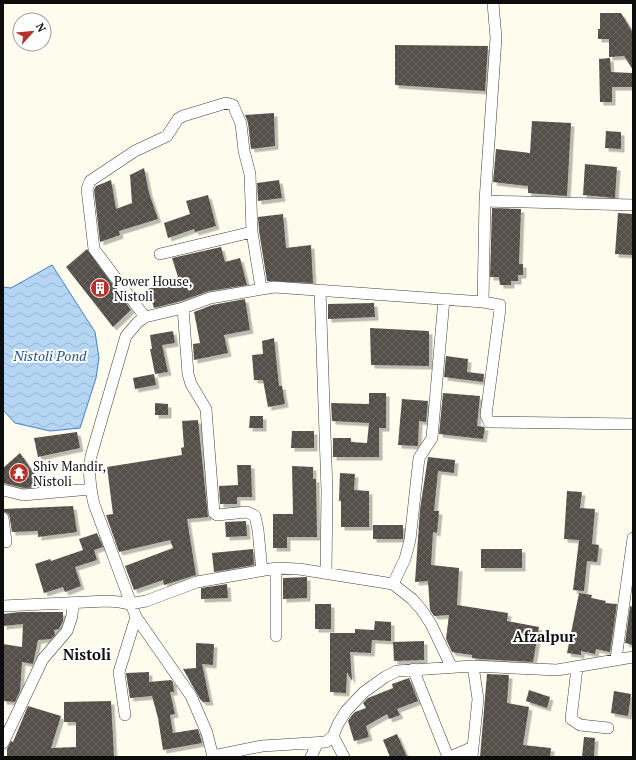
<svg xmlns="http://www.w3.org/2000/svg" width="636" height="760" font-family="'PT Serif',serif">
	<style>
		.water { fill: url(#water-waves); stroke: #3d83c9 }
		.building { fill: url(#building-cross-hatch); filter: url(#shadow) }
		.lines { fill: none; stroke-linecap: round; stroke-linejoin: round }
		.minor-casing { stroke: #404040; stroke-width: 12 }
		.minor { stroke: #fff; stroke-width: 11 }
		.labels { text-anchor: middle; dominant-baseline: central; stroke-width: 4; stroke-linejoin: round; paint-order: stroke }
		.poi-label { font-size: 13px; fill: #0d0d0d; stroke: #fff; text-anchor: start }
		.water-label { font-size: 14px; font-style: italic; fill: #1a559b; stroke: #fff }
		.quarter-label { font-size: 15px; font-weight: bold; fill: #0d0d0d; stroke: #fff }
	</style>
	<defs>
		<pattern id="water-waves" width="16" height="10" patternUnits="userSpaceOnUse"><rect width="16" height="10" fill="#b4d5f4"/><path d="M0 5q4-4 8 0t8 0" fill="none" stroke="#9ab6d0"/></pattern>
		<pattern id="building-cross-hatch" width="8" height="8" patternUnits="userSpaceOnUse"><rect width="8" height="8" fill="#554f4a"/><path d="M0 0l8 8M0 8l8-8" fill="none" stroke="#686460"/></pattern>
		<filter id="shadow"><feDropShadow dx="3.5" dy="3.5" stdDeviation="0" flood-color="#0004"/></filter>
	</defs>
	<rect width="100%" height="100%" fill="#fefded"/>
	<path class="water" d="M 52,265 L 95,332 L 99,358 L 96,378 L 80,428 L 50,431 L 15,423 L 3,410 L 3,287 L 11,288 Z"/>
	<path class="building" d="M 600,13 L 621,13 L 633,33 L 633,70 L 624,56 L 609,57 L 609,39 L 598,39 L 598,29 L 600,29 Z
		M 395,45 L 488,46 L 485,91 L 395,85 Z
		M 610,58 L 611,72 L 632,73 L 632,87 L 612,87 L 612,102 L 600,102 L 599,59 Z
		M 274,113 L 275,146 L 251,149 L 248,123 L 245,115 Z
		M 532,121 L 571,123 L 567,196 L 528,193 L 528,186 L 493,182 L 496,149 L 530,153 Z
		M 606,131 L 621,132 L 621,149 L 605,148 Z
		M 585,164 L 617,167 L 615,198 L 583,195 Z
		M 144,168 L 149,193 L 158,219 L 119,231 L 120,235 L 100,242 L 94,190 L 96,186 L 111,180 L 116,209 L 132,203 L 130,175 Z
		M 279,180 L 282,198 L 258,201 L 257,183 Z
		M 208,195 L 216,226 L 195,232 L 194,229 L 168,238 L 164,223 L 190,214 L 186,201 Z
		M 492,208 L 521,209 L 519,264 L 523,264 L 523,275 L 518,275 L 518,281 L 511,281 L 511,285 L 500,285 L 499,277 L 490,277 Z
		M 618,213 L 633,214 L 633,255 L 615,254 Z
		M 283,214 L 286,248 L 311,245 L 313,283 L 267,281 L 259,231 L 258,217 Z
		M 221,247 L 225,262 L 240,258 L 247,285 L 209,291 L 181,301 L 154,308 L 148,289 L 178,277 L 172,258 Z
		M 87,249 L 131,310 L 113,327 L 66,267 Z
		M 245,299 L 250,330 L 224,335 L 228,353 L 194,360 L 193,344 L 200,343 L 194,312 L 212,305 Z
		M 374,303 L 375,317 L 328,319 L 328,304 Z
		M 370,328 L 429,331 L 429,366 L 371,365 Z
		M 173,331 L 175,343 L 162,345 L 168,372 L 155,374 L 150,349 L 152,349 L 150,335 Z
		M 274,338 L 279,386 L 282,386 L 285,404 L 268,407 L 263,380 L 254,380 L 252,355 L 263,354 L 262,341 Z
		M 446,356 L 468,359 L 467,372 L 484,374 L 483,382 L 444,377 Z
		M 154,374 L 156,385 L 135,389 L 133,378 Z
		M 369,393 L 386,393 L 386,428 L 379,428 L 379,457 L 333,457 L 333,438 L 351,438 L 351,442 L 367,443 L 369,423 L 332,421 L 331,403 L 369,404 Z
		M 443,393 L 480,396 L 477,426 L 485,427 L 483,439 L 439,434 Z
		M 402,399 L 428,401 L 426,422 L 419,421 L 418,446 L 398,445 Z
		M 155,403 L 168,404 L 168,415 L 155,415 Z
		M 250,416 L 263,416 L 263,428 L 249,428 Z
		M 198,420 L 208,517 L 187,519 L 196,575 L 164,585 L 163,580 L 134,590 L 125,566 L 173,548 L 170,540 L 119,552 L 106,515 L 113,514 L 107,467 L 182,455 L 181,448 L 184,447 L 182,421 Z
		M 292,431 L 314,431 L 314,448 L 291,448 Z
		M 77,432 L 80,448 L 38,457 L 34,438 Z
		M 20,453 L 37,478 L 39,487 L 24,488 L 3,483 L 3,468 Z
		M 428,457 L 455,460 L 454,473 L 438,471 L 434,511 L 439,511 L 437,533 L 433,532 L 431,565 L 459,568 L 457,605 L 508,613 L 507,621 L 539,627 L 533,662 L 481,659 L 472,658 L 472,655 L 452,652 L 446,639 L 449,615 L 434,616 L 430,610 L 428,581 L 415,582 L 420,509 Z
		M 237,465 L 251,465 L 252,497 L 237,497 L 237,504 L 220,504 L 219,486 L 238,485 Z
		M 292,466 L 313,467 L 313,479 L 316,479 L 317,537 L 287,537 L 287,548 L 273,548 L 273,514 L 293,514 Z
		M 340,473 L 355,474 L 354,490 L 369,491 L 369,527 L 341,527 L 341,501 L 339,501 Z
		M 567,491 L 582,492 L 580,508 L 595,509 L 592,544 L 599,545 L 597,562 L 587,561 L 584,591 L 573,590 L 579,540 L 564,539 Z
		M 73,506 L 77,532 L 38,537 L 38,531 L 12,532 L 9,514 L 3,511 L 3,509 Z
		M 246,521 L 247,536 L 226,537 L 225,522 Z
		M 373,525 L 403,525 L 403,539 L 373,539 Z
		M 97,533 L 103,547 L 94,550 L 97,560 L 75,567 L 81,586 L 65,592 L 63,587 L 44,593 L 35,564 L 50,559 L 51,561 L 83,550 L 79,539 Z
		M 253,549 L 254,565 L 214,572 L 212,553 Z
		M 481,549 L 522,549 L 522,568 L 481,568 Z
		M 307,577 L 307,598 L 283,599 L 283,578 Z
		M 227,584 L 228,598 L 201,599 L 201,588 Z
		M 579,593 L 592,595 L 591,598 L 606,601 L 605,603 L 617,604 L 610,652 L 596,649 L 595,654 L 581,651 L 581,655 L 567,653 Z
		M 315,604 L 331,604 L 331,629 L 315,629 Z
		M 630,606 L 633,607 L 633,645 L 625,643 Z
		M 20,612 L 63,612 L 63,621 L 59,629 L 54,630 L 55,635 L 51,639 L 38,640 L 33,664 L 22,662 L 20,691 L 15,702 L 3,701 L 3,644 L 22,647 L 23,624 L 3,626 L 3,614 Z
		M 375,621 L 391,622 L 391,641 L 372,640 L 371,653 L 350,652 L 352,681 L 347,672 L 346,693 L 330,692 L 330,633 L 355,633 L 355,629 L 374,630 Z
		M 424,641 L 424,660 L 394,661 L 393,642 Z
		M 196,643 L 214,644 L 213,665 L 202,664 L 210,702 L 203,702 L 200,699 L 183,669 L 196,668 Z
		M 149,672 L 149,682 L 171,680 L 173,682 L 174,692 L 170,692 L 175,714 L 170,715 L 173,733 L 198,729 L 202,743 L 163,750 L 158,718 L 152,696 L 130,698 L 126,673 Z
		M 487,674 L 509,675 L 507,703 L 529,707 L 523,745 L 551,748 L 550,757 L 480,757 Z
		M 409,678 L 418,701 L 397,709 L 400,715 L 389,719 L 387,714 L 366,726 L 369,737 L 354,741 L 348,721 L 352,715 L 355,712 L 366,708 L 363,703 L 368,698 L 393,688 L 392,684 Z
		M 529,690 L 550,697 L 547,708 L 526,701 Z
		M 614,691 L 631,694 L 628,716 L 611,713 Z
		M 111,701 L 114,757 L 7,757 L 7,749 L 11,741 L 13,742 L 28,706 L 61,716 L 51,748 L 76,747 L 76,722 L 64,722 L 64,702 Z
		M 397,734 L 407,757 L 390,757 L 383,740 Z
		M 584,737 L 595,738 L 594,757 L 582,757 Z"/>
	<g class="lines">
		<g class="minor-casing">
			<path id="minor" d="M 485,201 L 633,205
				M 160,254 L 252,232
				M 320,290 L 327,491 L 326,573
				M 483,302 L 500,305 L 500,309 L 486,415 L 489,422 L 633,424
				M 183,308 L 188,374 L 191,384 L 206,409 L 214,513 L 217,515 L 247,512 L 255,516 L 258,530 L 262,571
				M 145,317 L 94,249 L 87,189 L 90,181 L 135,151 L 167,136 L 178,119 L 183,116 L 226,103 L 233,105 L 241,124 L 244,151 L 250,174 L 252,232 L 261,288
				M 3,490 L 23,495 L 91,489
				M 3,518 L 6,542
				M 276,568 L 276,636
				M 393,584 L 405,559 L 410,540 L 419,458 L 432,438 L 444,299
				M 3,606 L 107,601 L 120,602 L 130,604 L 146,601 L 197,582 L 276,568 L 299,569 L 393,584 L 412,599 L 421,609 L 431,624 L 451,666
				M 616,659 L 633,538
				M 577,668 L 571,719 L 580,725 L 608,728
				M 413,669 L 448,757
				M 125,715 L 119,672 L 136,617
				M 333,736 L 344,757
				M 3,743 L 43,659 L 67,631 L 72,616 L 73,604
				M 213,756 L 262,746 L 326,742 L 333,736 L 338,724 L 346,711 L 364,692 L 385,677 L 397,671 L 473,666 L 557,670 L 633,657
				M 213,757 L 207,733 L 191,696 L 136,617 L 94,504 C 90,487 88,473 91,456 L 126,336 L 138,322 L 145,317 L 183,308 L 210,298 L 274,287 L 483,302 L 485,201 L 496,38 L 493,3
				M 311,757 L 317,744
				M 450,757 L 473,747
				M 472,757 L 478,699 L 473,666"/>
		</g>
		<use href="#minor" class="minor"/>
	</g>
	<defs>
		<g id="building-disc" transform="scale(1)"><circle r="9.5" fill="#b93129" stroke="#fff"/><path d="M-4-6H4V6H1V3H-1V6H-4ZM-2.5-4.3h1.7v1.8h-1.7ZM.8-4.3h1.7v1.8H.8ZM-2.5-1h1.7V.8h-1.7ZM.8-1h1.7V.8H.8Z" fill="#fff"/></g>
		<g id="temple-disc" transform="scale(1)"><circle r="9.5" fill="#b93129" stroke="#fff"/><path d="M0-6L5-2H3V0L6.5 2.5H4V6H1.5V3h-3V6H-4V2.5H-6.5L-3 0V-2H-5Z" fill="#fff"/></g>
	</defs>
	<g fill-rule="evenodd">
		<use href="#building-disc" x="100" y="288"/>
		<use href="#temple-disc" x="19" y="473"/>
	</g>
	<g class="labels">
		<g class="poi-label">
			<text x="114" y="281">Power House,<tspan x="114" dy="15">Nistoli</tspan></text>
			<text x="33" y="466">Shiv Mandir,<tspan x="33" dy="15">Nistoli</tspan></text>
		</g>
		<g class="water-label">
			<text x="50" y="355">Nistoli Pond</text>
		</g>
		<g class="quarter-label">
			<text x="544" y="636">Afzalpur</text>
			<text x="87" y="654">Nistoli</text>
		</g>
	</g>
	<rect width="636" height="760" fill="none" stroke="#0d0d0d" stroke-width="8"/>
	<g transform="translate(32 32) rotate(63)"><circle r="19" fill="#ffffff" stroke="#9e9e9e"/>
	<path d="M0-3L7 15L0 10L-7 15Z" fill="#b93129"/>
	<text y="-6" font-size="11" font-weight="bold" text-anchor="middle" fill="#0d0d0d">N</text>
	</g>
</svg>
